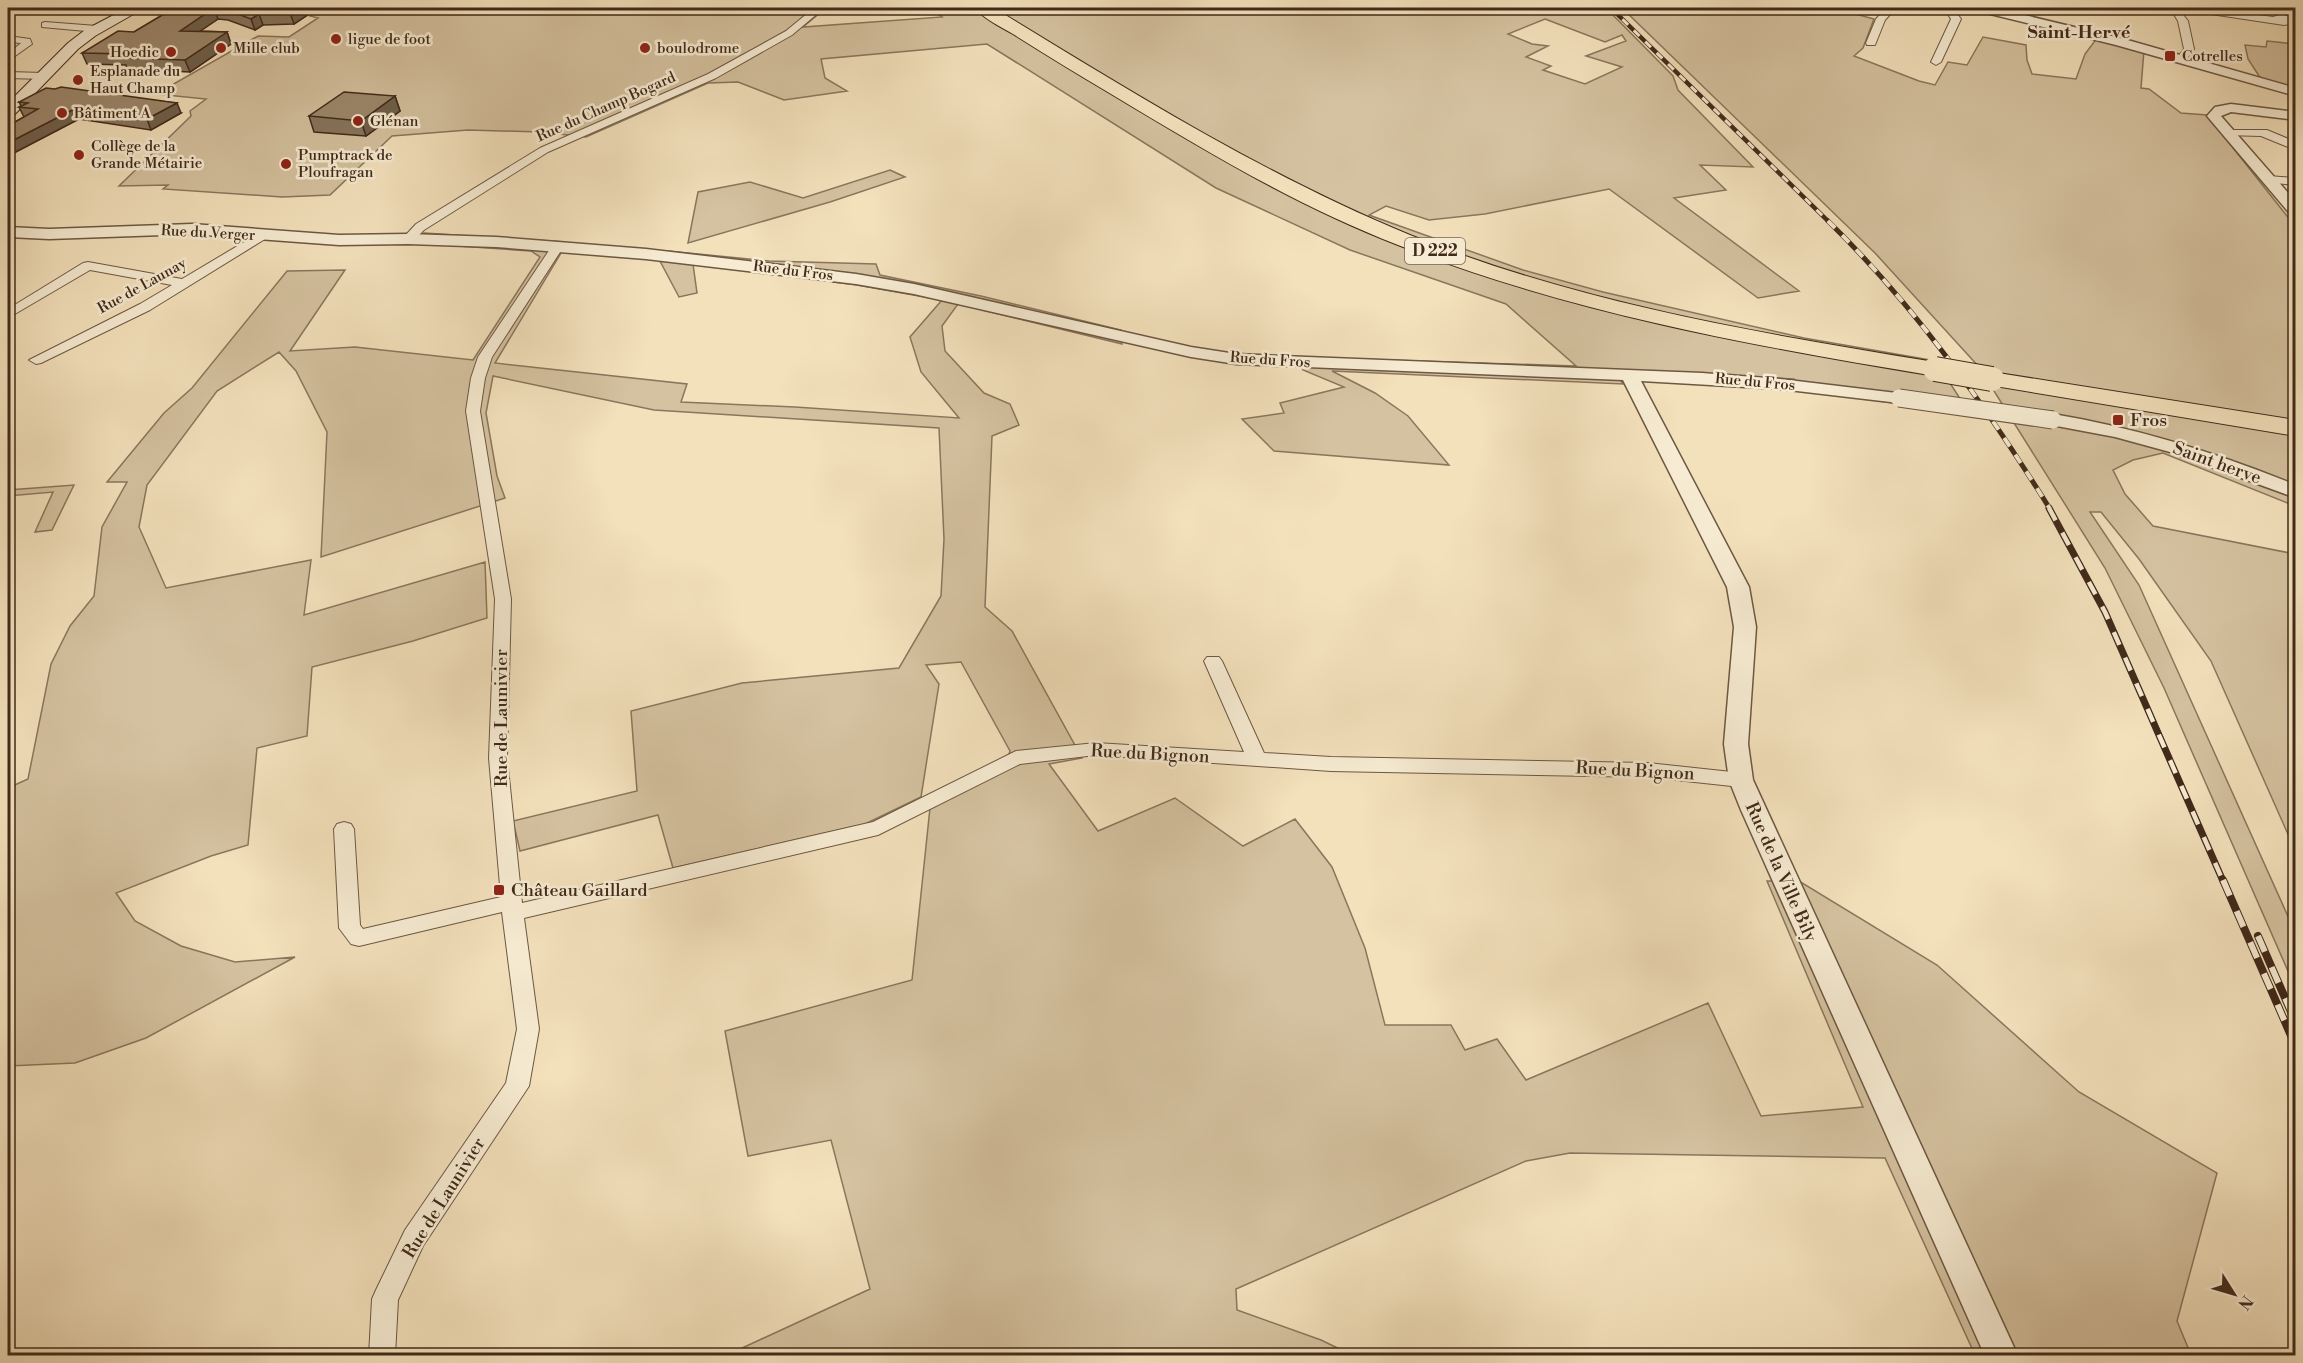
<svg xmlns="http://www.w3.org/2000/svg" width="2303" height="1363" font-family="'Libre Bodoni',serif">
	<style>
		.green { fill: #d5c2a0; stroke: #8a765d; stroke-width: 1.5; fill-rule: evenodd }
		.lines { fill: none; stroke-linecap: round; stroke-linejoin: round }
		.minor-casing { stroke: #6d5842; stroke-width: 2 }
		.tertiary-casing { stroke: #6d5842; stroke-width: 3 }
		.secondary-casing { stroke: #402a1a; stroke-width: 2 }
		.trunk-casing { stroke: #402a1a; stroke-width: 2 }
		.minor { fill: #f7ecd3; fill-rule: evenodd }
		.tertiary { fill: #f7ecd3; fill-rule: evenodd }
		.secondary { fill: #f7ecd3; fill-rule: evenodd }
		.trunk { fill: #f3e1bc; fill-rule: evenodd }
		.rail-far3-casing { stroke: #402a1a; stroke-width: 4.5 }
		.rail-far2-casing { stroke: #402a1a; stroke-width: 5 }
		.rail-far1-casing { stroke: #402a1a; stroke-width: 7 }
		.rail-casing { stroke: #402a1a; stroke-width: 8 }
		.rail-far3 { stroke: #f7ecd3; stroke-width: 3; stroke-dasharray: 8; stroke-linecap: butt }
		.rail-far2 { stroke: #f7ecd3; stroke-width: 4; stroke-dasharray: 10; stroke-linecap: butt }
		.rail-far1 { stroke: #f7ecd3; stroke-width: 4.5; stroke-dasharray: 14; stroke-linecap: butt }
		.rail { stroke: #f7ecd3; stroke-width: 6; stroke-dasharray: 17; stroke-linecap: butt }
		.tertiary-bridge-casing { stroke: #6d5842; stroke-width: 19; stroke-linecap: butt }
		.trunk-bridge-casing { stroke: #402a1a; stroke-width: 26; stroke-linecap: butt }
		.tertiary-bridge { stroke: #f7ecd3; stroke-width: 17 }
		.trunk-bridge { stroke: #f3e1bc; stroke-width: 24 }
		.wall { fill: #87765f; stroke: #402a1a; stroke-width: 1.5 }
		.shaded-wall { fill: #6e604d; stroke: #402a1a; stroke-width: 1.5 }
		.building { fill: #9d896e; stroke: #402a1a; stroke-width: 1.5 }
		.poi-dot { fill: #8f2418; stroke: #f7ecd3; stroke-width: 2 }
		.labels { text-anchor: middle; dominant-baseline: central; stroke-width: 5; stroke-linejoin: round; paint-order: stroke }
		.far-poi-label { font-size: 15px; fill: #402a1a; stroke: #f7ecd3; text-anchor: start }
		.far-street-label { font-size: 15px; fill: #402a1a; stroke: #f7ecd3 }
		.shield { fill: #f7ecd3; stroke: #776452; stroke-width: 1.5 }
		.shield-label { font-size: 16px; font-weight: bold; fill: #402a1a }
		.far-quarter-label { font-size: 18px; font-weight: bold; fill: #402a1a; stroke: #f7ecd3 }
		.poi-label { font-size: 18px; fill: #402a1a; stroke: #f7ecd3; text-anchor: start }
		.street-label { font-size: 18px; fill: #402a1a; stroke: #f7ecd3 }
	</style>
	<rect width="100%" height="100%" fill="#f3e1bc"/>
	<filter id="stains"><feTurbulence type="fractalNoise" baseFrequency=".00333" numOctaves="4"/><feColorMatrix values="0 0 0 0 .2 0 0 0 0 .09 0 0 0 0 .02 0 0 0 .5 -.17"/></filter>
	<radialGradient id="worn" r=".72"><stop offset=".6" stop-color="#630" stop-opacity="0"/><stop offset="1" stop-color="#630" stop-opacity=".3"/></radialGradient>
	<path class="green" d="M 322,8 L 826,8 L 803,27 L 942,17 L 930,8 L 1606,8 L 1673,76 L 1678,90 L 1753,167 L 1700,165 L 1726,190 L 1674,198 L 1799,291 L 1758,298 L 1609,189 L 1485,214 L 1429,220 L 1386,206 L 1369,215 L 1523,270 L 1603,292 L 1804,338 L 1930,360 L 1948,380 L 1970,414 L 1810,391 L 1794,379 L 1614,370 L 1623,384 L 1332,371 L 1375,393 L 1408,416 L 1449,465 L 1274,451 L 1242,419 L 1284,413 L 1280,403 L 1344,387 L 1303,370 L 1297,357 L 1576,366 L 1506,304 L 1350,250 L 1216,188 L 987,44 L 821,59 L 825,78 L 847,91 L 784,100 L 738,82 L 708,83 L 586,137 L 540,132 L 468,130 L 392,136 L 330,195 L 282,197 L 163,189 L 168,185 L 119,186 L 191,116 L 190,111 L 206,99 L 156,94 L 258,36 L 289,37 L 318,18 L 310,16 ZM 1545,19 L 1605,42 L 1622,35 L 1626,41 L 1586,56 L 1622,67 L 1585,84 L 1543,70 L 1551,66 L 1526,57 L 1548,46 L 1532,44 L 1508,34 Z
		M 1622,8 L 1833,8 L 1874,19 L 1863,48 L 1854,56 L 1919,81 L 1935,85 L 1948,62 L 1967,65 L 1983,37 L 2026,45 L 2027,60 L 2032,74 L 2076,79 L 2085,54 L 2097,38 L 2144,50 L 2141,88 L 2149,89 L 2181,113 L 2207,115 L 2295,226 L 2295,506 L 2163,453 L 2133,460 L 2113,470 L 2125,494 L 2153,526 L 2295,554 L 2295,737 L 2290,736 L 2296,749 L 2295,850 L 2211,661 L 2139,559 L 2101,512 L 2090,512 L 2139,585 L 2295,932 L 2295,987 L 2164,688 L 2105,568 L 1979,367 L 1875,253 Z
		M 2267,41 L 2295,44 L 2295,89 L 2261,79 L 2248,59 L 2245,45 L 2266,47 Z
		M 890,170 L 905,177 L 830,202 L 688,243 L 698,192 L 750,182 L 803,198 Z
		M 424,233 L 565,242 L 561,253 L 495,363 L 687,384 L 681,402 L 795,407 L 959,418 L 921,372 L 910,337 L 942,300 L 857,285 L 693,264 L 697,293 L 679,297 L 660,261 L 668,251 L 769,261 L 876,264 L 880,275 L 981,296 L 1121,330 L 1122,344 L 958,304 L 942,326 L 945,351 L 984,393 L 1010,404 L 1019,425 L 992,436 L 985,607 L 1012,631 L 1082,758 L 1049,764 L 1098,831 L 1175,798 L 1243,846 L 1295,819 L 1332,867 L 1365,948 L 1385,1025 L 1451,1025 L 1465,1050 L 1497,1039 L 1526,1080 L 1708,1003 L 1761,1116 L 1863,1107 L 1767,881 L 1799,881 L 1937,965 L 2079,1092 L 2217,1173 L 2177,1321 L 2191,1355 L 1975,1355 L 1885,1158 L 1570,1153 L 1526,1161 L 1236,1289 L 1237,1310 L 1321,1340 L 1352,1355 L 727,1355 L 870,1289 L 831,1140 L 748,1156 L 725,1031 L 912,980 L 930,808 L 1004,771 L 1010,751 L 961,662 L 926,665 L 939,684 L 921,797 L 865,824 L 673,868 L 658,815 L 520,851 L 513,821 L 637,791 L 631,711 L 742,683 L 899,668 L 941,596 L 944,539 L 939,428 L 654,410 L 493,376 L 486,413 L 497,476 L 505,498 L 321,557 L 327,432 L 296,371 L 279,352 L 217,391 L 147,485 L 139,527 L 166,588 L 311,560 L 304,615 L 485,562 L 487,618 L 413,641 L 312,667 L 307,736 L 257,748 L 248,845 L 211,856 L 116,893 L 135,921 L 181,946 L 235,962 L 295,957 L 146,1038 L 75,1063 L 8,1066 L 8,788 L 28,779 L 51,664 L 70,626 L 94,596 L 102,527 L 127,482 L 107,482 L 164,413 L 192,388 L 287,271 L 345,270 L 290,351 L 355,347 L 473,360 L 540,257 L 531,251 L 412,243 Z
		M 74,485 L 52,530 L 35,532 L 53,492 L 8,496 L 8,490 Z"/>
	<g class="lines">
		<g class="minor-casing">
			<path id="minor" d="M 814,8 L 824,8 L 792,35 L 716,78 L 548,152 L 424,230 L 412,242 L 408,243 L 402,239 L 416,224 L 540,148 L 708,74 L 786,31 Z
				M 1886,8 L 1896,8 L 1885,20 L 1875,45 L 1867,45 L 1866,43 L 1876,19 Z
				M 1944,8 L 1953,8 L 1961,19 L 1941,62 L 1936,65 L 1931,62 L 1951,19 Z
				M 2170,8 L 2178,8 L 2188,21 L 2194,49 L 2186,60 L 2177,58 L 2184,49 L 2178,21 Z
				M 2186,8 L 2208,8 L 2273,17 L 2282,14 L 2295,19 L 2296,23 L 2284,25 L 2191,11 Z
				M 45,22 L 97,26 L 102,29 L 97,32 L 42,27 L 42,23 Z
				M 8,36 L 30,39 L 32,44 L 8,61 L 8,54 L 21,43 L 8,42 Z
				M 8,72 L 44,73 L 49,76 L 44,79 L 8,78 Z
				M 2229,130 L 2267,130 L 2296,142 L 2296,148 L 2288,147 L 2261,136 L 2225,135 L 2225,131 Z
				M 2268,176 L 2296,178 L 2296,185 L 2264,182 L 2264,178 Z
				M 261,232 L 267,236 L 265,239 L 150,310 L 41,363 L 36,364 L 29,360 L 140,304 L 172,285 L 90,270 L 8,318 L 8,309 L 83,263 L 88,262 L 182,279 Z
				M 558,242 L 564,246 L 492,357 L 485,378 L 480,411 L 511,599 L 507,758 L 522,903 L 873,822 L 1016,751 L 1096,743 L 1244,752 L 1204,661 L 1207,657 L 1219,657 L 1222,661 L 1264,753 L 1331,757 L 1648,763 L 1741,773 L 1748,775 L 1751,780 L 1748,785 L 1741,787 L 1648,777 L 1331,771 L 1096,755 L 1020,764 L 878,835 L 524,918 L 539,1029 L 529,1086 L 423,1246 L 398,1300 L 395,1356 L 369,1356 L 372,1299 L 376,1290 L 405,1230 L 506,1083 L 517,1029 L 502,912 L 359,946 L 351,944 L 339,928 L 334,829 L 337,824 L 344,822 L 351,824 L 354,829 L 360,925 L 363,929 L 501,897 L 489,758 L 495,599 L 466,411 L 471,378 L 478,357 L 554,243 Z"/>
		</g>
		<g class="tertiary-casing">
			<path id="tertiary" d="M 1976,8 L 1995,8 L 2124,39 L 2296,88 L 2296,96 L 2116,45 L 1978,11 Z
				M 2231,104 L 2296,112 L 2296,120 L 2231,112 L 2221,116 L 2296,202 L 2296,216 L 2291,215 L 2207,116 L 2215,107 Z
				M 192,224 L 339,235 L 408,234 L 496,237 L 646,249 L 856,274 L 914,284 L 1191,347 L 1236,354 L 1702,373 L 1780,379 L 1905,394 L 1908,398 L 1905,402 L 1899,403 L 1780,389 L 1641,381 L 1749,587 L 1756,627 L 1748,744 L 1753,780 L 2018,1356 L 1985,1356 L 1741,810 L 1729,780 L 1724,744 L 1734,627 L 1727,587 L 1623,380 L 1236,364 L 1191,357 L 914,294 L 856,284 L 646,259 L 496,247 L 408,244 L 339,245 L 192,234 L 49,239 L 8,237 L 8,227 L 49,229 Z
				M 2053,414 C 2137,428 2217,453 2296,485 L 2296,498 L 2170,452 L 2115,437 L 2046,424 L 2044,420 L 2046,416 Z"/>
		</g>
		<g class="secondary-casing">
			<path id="secondary" d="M 127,8 L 144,8 L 95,36 L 78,49 L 14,115 L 8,117 L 8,103 L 68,43 L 85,30 Z"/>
		</g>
		<g class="trunk-casing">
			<path id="trunk" d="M 975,8 L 994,8 C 1128,90 1264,175 1410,235 C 1577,303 1758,333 1935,362 L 1944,364 L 1947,369 L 1944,374 L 1935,376 C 1753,346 1570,313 1398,245 C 1297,206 1204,150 1111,94 C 1079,75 1046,55 1013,34 C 1001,27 984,19 975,8 Z
				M 1992,372 L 2296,420 L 2296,436 L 1983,384 L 1980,379 L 1983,374 Z"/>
		</g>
		<use href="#minor" class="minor"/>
		<use href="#tertiary" class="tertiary"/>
		<use href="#secondary" class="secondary"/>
		<use href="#trunk" class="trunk"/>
		<g class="rail-far3-casing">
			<path id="rail-far3" d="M 1611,8 L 1829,222"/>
		</g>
		<g class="rail-far2-casing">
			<path id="rail-far2" d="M 1828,221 C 1915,306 1986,406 2050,509"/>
		</g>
		<g class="rail-far1-casing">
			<path id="rail-far1" d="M 2049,508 L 2105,612 L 2223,881"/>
		</g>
		<g class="rail-casing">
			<path id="rail" d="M 2223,880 L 2296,1047
				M 2258,936 L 2296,1023"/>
		</g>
		<use href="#rail-far3" class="rail-far3"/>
		<use href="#rail-far2" class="rail-far2"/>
		<use href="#rail-far1" class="rail-far1"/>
		<use href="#rail" class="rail"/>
		<g class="tertiary-bridge-casing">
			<path id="tertiary-bridge" d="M 1899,398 L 2053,420"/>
		</g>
		<g class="trunk-bridge-casing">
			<path id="trunk-bridge" d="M 1935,369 L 1992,379"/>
		</g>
		<use href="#tertiary-bridge" class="tertiary-bridge"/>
		<use href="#trunk-bridge" class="trunk-bridge"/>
	</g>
	<path class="wall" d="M 174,8 L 318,8 L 294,24 L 263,25 L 255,30 L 228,20 L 218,19 L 200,31 L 227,32 L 231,44 L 190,72 L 127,69 L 126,65 L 87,64 L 82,53 L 134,32 Z
		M 395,96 L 400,111 L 366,136 L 314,132 L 309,116 Z
		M 19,102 L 181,113 L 151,130 L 79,119 L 8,156 L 8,126 L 24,117 L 19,107 L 21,106 Z"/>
	<path class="shaded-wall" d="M 214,8 L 218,19 L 184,42 L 180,31 Z
		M 299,8 L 318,8 L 294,24 L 290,13 Z
		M 259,14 L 263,25 L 255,30 L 251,19 Z
		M 227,32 L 231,44 L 190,72 L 185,60 Z
		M 395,96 L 400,111 L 366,136 L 361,121 Z
		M 177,103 L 181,113 L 151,130 L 147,119 Z
		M 74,109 L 79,119 L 8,156 L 8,143 Z"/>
	<path class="building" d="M 174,8 L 299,8 L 290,13 L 259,14 L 251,19 L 224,9 L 214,8 L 180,31 L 227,32 L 185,60 L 123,58 L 128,54 L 82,53 L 118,31 L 134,32 Z
		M 61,87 L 177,103 L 147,119 L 74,109 L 8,143 L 8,126 L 38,109 L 19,107 L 28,103 L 19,102 L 46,88 L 55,89 Z
		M 344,92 L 395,96 L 361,121 L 309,116 Z"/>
	<g class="poi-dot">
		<circle cx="336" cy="39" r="6"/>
		<circle cx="221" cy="48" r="6"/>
		<circle cx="645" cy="48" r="6"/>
		<circle cx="171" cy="52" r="6"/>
		<rect x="2164" y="50" width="12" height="12" rx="3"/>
		<circle cx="78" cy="80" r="6"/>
		<circle cx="62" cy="113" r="6"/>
		<circle cx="358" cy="121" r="6"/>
		<circle cx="79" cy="155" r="6"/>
		<circle cx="286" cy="164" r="6"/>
		<rect x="2112" y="414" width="12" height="12" rx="3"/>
		<rect x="493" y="884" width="12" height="12" rx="3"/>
	</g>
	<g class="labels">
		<g class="far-poi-label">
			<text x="348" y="39">ligue de foot</text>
			<text x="233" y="48">Mille club</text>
			<text x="657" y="48">boulodrome</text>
			<text x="159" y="52" text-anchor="end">Hoedic</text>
			<text x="2182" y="56">Cotrelles</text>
			<text x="90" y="71">Esplanade du<tspan x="90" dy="17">Haut Champ</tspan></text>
			<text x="74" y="113">Bâtiment A</text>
			<text x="370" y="121">Glénan</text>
			<text x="91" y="146">Collège de la<tspan x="91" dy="17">Grande Métairie</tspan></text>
			<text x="298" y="155">Pumptrack de<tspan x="298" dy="17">Ploufragan</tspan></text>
		</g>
		<g class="far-street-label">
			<text transform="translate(606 107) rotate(-24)">Rue du Champ Bogard</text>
			<text transform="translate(208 233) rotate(3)">Rue du Verger</text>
			<text transform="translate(793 271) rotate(7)">Rue du Fros</text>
			<text transform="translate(142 286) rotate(-29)">Rue de Launay</text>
			<text transform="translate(1270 360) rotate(4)">Rue du Fros</text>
			<text transform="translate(1755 382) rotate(5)">Rue du Fros</text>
		</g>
		<rect class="shield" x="1405" y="238" width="60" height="26" rx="4.5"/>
		<g class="shield-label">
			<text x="1435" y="251">D 222</text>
		</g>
		<g class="far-quarter-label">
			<text x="2079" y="32">Saint-Hervé</text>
		</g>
		<g class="poi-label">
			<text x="2130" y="420">Fros</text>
			<text x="511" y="890">Château Gaillard</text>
		</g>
		<g class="street-label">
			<text transform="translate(2217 463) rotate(20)">Saint herve</text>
			<text transform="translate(501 718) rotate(-90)">Rue de Launivier</text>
			<text transform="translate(1150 754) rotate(3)">Rue du Bignon</text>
			<text transform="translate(1635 771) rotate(3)">Rue du Bignon</text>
			<text transform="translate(1781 872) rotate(66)">Rue de la Ville Bily</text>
			<text transform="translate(444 1198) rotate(-58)">Rue de Launivier</text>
		</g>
	</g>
	<rect width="2303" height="1363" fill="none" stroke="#f3e1bc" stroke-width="30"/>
	<rect x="9" y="9" width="2285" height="1345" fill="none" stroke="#402a1a" stroke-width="3"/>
	<rect x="15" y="15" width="2273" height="1333" fill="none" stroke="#402a1a" stroke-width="1.5"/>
	<g transform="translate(2234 1294) rotate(127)" stroke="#f7ecd3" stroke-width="4.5" paint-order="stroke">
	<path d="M0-4.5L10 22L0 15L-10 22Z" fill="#402a1a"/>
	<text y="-9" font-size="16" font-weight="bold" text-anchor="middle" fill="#402a1a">N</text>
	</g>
	<rect width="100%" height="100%" filter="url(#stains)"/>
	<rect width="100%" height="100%" fill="url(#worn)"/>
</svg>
